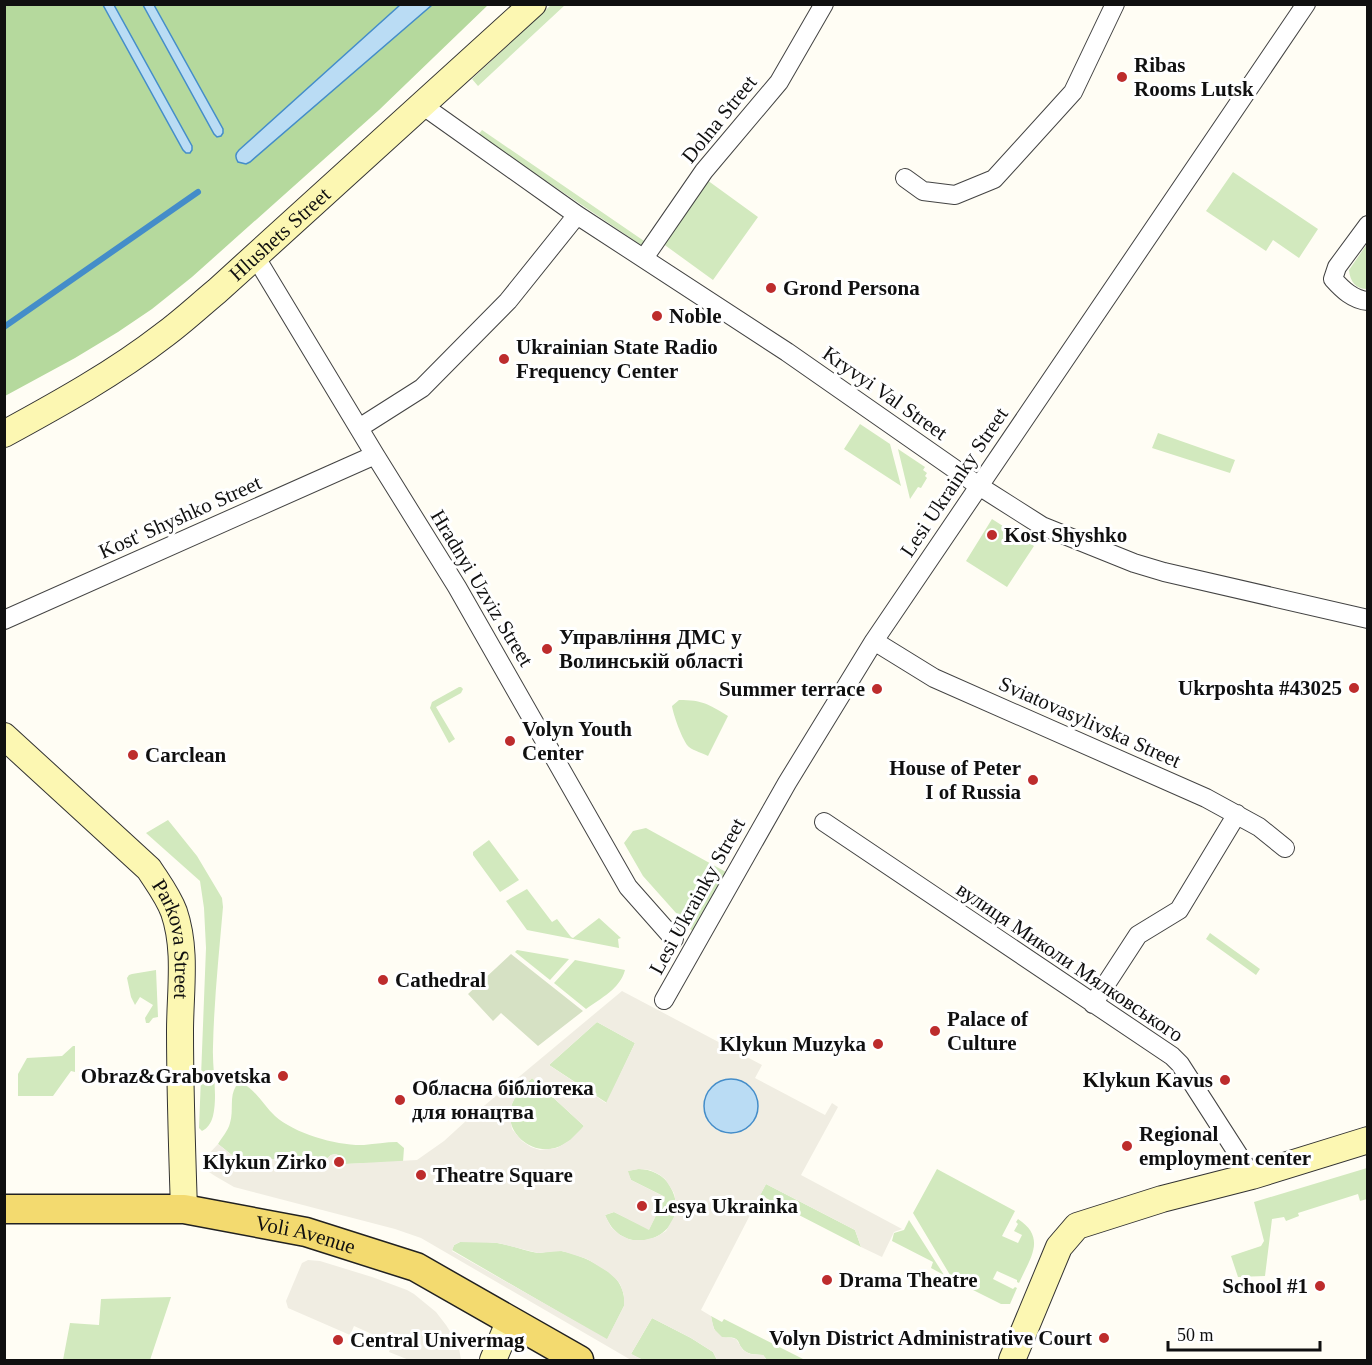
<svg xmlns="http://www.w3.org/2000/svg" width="1372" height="1365" font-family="Georgia,serif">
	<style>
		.green { fill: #d2e9be }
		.forest { fill: #b5d99d }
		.cemetery { fill: #d6e1c4 }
		.plaza { fill: #f0ede2; fill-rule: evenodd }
		.water { fill: #badcf4; stroke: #448dc9; stroke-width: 1.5 }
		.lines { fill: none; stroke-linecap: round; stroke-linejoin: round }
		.stream { stroke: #448dc9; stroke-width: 6 }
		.street-casing { stroke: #434343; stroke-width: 20 }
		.secondary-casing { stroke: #323232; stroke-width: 28 }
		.primary-casing { stroke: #212121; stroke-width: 31 }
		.street { stroke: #fff; stroke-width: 18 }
		.secondary { stroke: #fcf7b2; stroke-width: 26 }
		.primary { stroke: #f3da6f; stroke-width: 28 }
		.poi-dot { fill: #bd2c2c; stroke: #fff; stroke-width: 2 }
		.labels { text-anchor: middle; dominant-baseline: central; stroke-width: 6; stroke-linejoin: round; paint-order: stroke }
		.poi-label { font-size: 21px; font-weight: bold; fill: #101010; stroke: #fff; text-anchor: start }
		.street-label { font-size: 21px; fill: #101010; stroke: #fff }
	</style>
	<rect width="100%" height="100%" fill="#fffdf4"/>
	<path class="green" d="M 552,4 L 565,5 L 478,86 L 472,79 Z
		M 482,130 L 647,243 L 644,247 L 478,135 Z
		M 1233,172 L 1318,229 L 1299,258 L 1273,240 L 1266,251 L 1206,211 Z
		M 707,180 L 758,217 L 713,280 L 662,243 Z
		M 1367,244 L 1367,289 C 1356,289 1350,282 1349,270 Z
		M 860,424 L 890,444 L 901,486 L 844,449 Z
		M 1158,433 L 1235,460 L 1230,473 L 1152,448 Z
		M 898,449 L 925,467 L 923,470 L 927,473 L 925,476 L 927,478 L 921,488 L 918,487 L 910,499 Z
		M 992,519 L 1034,546 L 1007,587 L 966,561 Z
		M 459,687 L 461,687 L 463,689 L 461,693 L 436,707 L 455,739 L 449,743 L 430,708 L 432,702 Z
		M 679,700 C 703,700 708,704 728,716 L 708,756 C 703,753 694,751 689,747 C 683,742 673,714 672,706 Z
		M 168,820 L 197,856 L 222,898 L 223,907 C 219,954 214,1000 213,1047 C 212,1069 218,1094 213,1116 C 211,1123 208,1128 202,1131 L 199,1128 L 206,948 L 204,908 L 200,881 L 146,833 Z
		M 646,828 L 726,872 L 693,932 L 643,876 L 624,843 L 633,831 Z
		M 489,840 L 519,880 L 500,892 L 473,855 L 473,852 Z
		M 527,889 L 552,922 L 557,919 L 571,937 L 573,938 L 599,918 L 621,938 L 618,939 L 619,948 L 527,930 L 506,901 Z
		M 1210,933 L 1260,969 L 1256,975 L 1206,939 Z
		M 517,950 L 569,959 L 550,980 L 515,952 Z
		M 575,960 L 625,970 C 620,989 601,998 586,1009 L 554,983 Z
		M 156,970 L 158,1017 L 153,1018 L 149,1023 L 146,1023 L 145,1018 L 153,1005 L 140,997 L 135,1005 L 131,997 L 127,978 L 129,975 L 132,974 Z
		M 597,1022 L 635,1043 L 607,1103 L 549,1065 Z
		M 73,1046 L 75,1046 L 75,1072 L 71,1071 L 53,1096 L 18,1096 L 18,1074 L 27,1058 L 62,1056 Z
		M 532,1078 L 584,1126 C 576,1136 567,1145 555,1148 C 529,1155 502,1130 512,1104 C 516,1093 524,1086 532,1078 Z
		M 242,1083 C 256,1090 264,1106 275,1116 C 295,1134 338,1146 364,1145 C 375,1144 386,1142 397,1142 L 404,1148 L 403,1162 L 345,1164 L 336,1154 L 331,1155 L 324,1161 L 265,1159 C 264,1166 265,1171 256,1172 L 252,1171 L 218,1144 C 222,1137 228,1131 230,1123 C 234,1110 229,1097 236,1086 Z
		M 1367,1168 L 1367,1199 L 1360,1201 L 1358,1194 L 1298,1213 L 1299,1216 L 1286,1221 L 1284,1217 L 1272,1219 L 1265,1276 L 1238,1277 L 1231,1256 L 1261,1246 L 1264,1241 L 1254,1202 Z
		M 638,1169 C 651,1169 664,1175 670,1186 C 697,1233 625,1266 605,1215 L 614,1212 L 649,1229 L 665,1197 L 631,1180 L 627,1171 Z
		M 937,1169 L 1015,1211 L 1002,1236 L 1018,1243 L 1022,1235 L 1014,1231 L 1018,1224 L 1016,1222 L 1018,1219 C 1047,1238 1030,1258 1019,1283 L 1017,1282 L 1017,1280 L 997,1271 L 993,1279 L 1013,1289 L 1015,1287 L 1017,1288 L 1010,1304 L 1001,1304 L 953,1280 L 913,1213 Z
		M 766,1184 L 855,1230 L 861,1247 L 760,1195 Z
		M 909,1220 L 944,1275 L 931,1268 L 933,1262 L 892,1241 L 894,1233 L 904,1230 Z
		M 460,1242 C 472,1242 485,1241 497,1243 C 511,1245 524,1251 538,1253 C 545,1253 553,1250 561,1251 C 577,1253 607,1267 617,1280 C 623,1288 625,1297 624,1306 L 607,1340 L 452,1250 L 454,1245 Z
		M 171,1297 L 150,1360 L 63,1360 L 70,1323 L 99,1325 L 101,1299 Z
		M 711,1316 L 722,1322 L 724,1319 L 803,1359 L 802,1360 L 767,1360 L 763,1355 C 754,1354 746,1355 741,1347 C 739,1344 739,1341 736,1339 C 731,1336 726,1339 721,1337 C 714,1333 712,1323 711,1316 Z
		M 652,1318 L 691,1338 L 713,1352 L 717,1360 L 643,1360 L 631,1354 Z"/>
	<path class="forest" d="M 5,5 L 103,5 L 183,150 L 192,146 L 114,5 L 143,5 L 214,134 L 217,137 L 223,129 L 154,5 L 400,5 L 239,150 C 235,154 235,157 238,162 L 246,164 L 432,5 L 488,5 L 379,110 L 192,277 L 152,309 L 118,332 L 75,358 L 5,396 Z"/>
	<path class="cemetery" d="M 511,954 L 583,1011 L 538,1046 L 501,1013 L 493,1021 L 468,994 Z"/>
	<path class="plaza" d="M 622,991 L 762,1065 L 755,1078 L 825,1115 L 832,1103 L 838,1107 L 801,1175 L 902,1229 L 894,1232 L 882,1257 L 861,1247 L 855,1230 L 766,1184 L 701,1310 L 711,1316 L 714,1329 L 722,1337 L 732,1338 L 736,1339 L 743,1350 L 750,1354 L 763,1355 L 767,1360 L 717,1360 L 713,1352 L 691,1338 L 652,1318 L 631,1354 L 643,1360 L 631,1360 L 421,1238 L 395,1229 L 234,1187 L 215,1176 L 209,1172 L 205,1165 L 205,1158 L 218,1144 L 252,1171 L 256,1172 L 259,1172 L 265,1167 L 265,1159 L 324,1161 L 331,1155 L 336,1154 L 343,1157 L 345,1164 L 417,1160 L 444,1141 L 467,1120 ZM 597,1022 L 635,1043 L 606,1103 L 549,1065 ZM 532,1078 L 584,1126 L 570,1140 L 557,1148 L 540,1150 L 531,1147 L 522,1141 L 512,1129 L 510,1116 L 512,1104 L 518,1092 ZM 715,1084 L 736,1133 L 727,1133 L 718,1130 L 704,1099 L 708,1091 ZM 639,1169 L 650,1170 L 660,1175 L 665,1179 L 674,1193 L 676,1204 L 675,1215 L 666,1231 L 656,1237 L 644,1240 L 631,1240 L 620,1235 L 611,1227 L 605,1215 L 614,1212 L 649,1230 L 665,1197 L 631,1180 L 628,1171 ZM 460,1242 L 498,1243 L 538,1253 L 562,1251 L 587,1259 L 608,1272 L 616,1279 L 620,1284 L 624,1295 L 624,1306 L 607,1339 L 452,1251 L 454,1245 Z
		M 308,1260 L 320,1261 L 372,1277 L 407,1290 L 414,1294 L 436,1312 L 446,1325 L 455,1339 L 459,1348 L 461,1360 L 409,1360 L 389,1352 L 392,1343 L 354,1326 L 350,1335 L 288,1308 L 286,1301 L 302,1263 Z"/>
	<path class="water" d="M 103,5 L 114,5 L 192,146 L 192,150 L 190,153 L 186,153 L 183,150 Z
		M 143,5 L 154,5 L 223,129 L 223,133 L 221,136 L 217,137 L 214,134 Z
		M 400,5 L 432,5 L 250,162 L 246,164 L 238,162 C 235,157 235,154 239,150 Z
		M704 1106a27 27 0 1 1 54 0a27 27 0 1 1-54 0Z"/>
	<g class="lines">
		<path class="stream" d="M 4,327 L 198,192"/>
		<g class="street-casing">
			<path id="street" d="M 422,105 L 577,215 L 787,352 L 979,486 L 1042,526 L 1134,563 L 1164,572 L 1368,619
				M 905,178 L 923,191 L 955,195 L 994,179 L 1073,92 L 1115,4
				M 1368,225 L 1337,267 L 1333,279 C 1342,289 1353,300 1368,301
				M 255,256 L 375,455 L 457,587 L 628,887 L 674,939
				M 644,258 L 704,171 L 779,82 L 824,4
				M 359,428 L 422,388 L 508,301 L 577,215
				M 4,620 L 375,455
				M 874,641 L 934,678 L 1206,798 L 1259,827 L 1285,848
				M 824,822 L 1172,1056 L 1180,1064 L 1252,1176
				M 664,1000 L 787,783 L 874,641 L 1306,4
				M 1093,1004 L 1138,935 L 1179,910 L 1237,814"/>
		</g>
		<g class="secondary-casing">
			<g id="secondary">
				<path id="s1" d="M 4,434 C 59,404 115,373 164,335 C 183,321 200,305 217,291 L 533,4"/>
				<path id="s2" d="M 4,736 L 149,869 C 158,883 168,896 174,912 C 187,950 180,992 180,1031 C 180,1090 182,1150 184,1209"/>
				<path d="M 493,1360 L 510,1320"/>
				<path d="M 1012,1360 L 1059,1247 L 1077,1226 L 1162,1199 L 1252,1176 L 1368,1140"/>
			</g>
		</g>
		<g class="primary-casing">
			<g id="primary">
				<path id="s3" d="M 4,1209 L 184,1209 L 306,1232 L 416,1267 L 579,1360"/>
			</g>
		</g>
		<use href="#street" class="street"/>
		<use href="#secondary" class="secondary"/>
		<use href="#primary" class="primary"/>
	</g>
	<g class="poi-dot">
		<circle cx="1122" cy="77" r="6"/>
		<circle cx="771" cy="288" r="6"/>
		<circle cx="657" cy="316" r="6"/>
		<circle cx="504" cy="359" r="6"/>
		<circle cx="992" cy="535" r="6"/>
		<circle cx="547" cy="649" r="6"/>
		<circle cx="1354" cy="688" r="6"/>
		<circle cx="877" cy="689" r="6"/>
		<circle cx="510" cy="741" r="6"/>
		<circle cx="133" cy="755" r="6"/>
		<circle cx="1033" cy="780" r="6"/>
		<circle cx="383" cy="980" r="6"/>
		<circle cx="935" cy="1031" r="6"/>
		<circle cx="878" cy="1044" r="6"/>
		<circle cx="283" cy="1076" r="6"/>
		<circle cx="1225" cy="1080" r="6"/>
		<circle cx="400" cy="1100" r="6"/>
		<circle cx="1127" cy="1146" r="6"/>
		<circle cx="339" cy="1162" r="6"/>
		<circle cx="421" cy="1175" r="6"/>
		<circle cx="642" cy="1206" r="6"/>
		<circle cx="827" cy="1280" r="6"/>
		<circle cx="1320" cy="1286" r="6"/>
		<circle cx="1104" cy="1338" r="6"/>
		<circle cx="338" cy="1340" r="6"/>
	</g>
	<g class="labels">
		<g class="poi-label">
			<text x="1134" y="65">Ribas<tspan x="1134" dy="24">Rooms Lutsk</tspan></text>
			<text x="783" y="288">Grond Persona</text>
			<text x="669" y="316">Noble</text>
			<text x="516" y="347">Ukrainian State Radio<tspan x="516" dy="24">Frequency Center</tspan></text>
			<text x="1004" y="535">Kost Shyshko</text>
			<text x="559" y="637">Управління ДМС у<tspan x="559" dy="24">Волинській області</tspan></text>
			<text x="1342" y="688" text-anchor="end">Ukrposhta #43025</text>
			<text x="865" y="689" text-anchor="end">Summer terrace</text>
			<text x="522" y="729">Volyn Youth<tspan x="522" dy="24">Center</tspan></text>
			<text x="145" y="755">Carclean</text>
			<text x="1021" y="768" text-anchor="end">House of Peter<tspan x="1021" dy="24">I of Russia</tspan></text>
			<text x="395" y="980">Cathedral</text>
			<text x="947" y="1019">Palace of<tspan x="947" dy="24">Culture</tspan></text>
			<text x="866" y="1044" text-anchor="end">Klykun Muzyka</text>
			<text x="271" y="1076" text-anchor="end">Obraz&amp;Grabovetska</text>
			<text x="1213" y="1080" text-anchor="end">Klykun Kavus</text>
			<text x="412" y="1088">Обласна бібліотека<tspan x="412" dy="24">для юнацтва</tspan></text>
			<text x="1139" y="1134">Regional<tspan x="1139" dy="24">employment center</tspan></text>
			<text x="327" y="1162" text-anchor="end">Klykun Zirko</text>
			<text x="433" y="1175">Theatre Square</text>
			<text x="654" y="1206">Lesya Ukrainka</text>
			<text x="839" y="1280">Drama Theatre</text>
			<text x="1308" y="1286" text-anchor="end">School #1</text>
			<text x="1092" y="1338" text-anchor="end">Volyn District Administrative Court</text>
			<text x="350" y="1340">Central Univermag</text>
		</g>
		<g class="street-label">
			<text transform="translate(719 119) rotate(-51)">Dolna Street</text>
			<text stroke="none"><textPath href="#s1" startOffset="342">Hlushets Street</textPath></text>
			<text transform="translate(885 393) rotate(35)">Kryvyi Val Street</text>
			<text transform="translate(954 482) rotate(-56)">Lesi Ukrainky Street</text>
			<text transform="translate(180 517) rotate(-24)">Kost' Shyshko Street</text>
			<text transform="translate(482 588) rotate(59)">Hradnyi Uzviz Street</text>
			<text transform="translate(1090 722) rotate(24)">Sviatovasylivska Street</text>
			<text transform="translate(697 896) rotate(-61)">Lesi Ukrainky Street</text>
			<text stroke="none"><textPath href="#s2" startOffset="273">Parkova Street</textPath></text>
			<text transform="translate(1070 962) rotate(34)">вулиця Миколи Мялковського</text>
			<text stroke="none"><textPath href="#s3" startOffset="304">Voli Avenue</textPath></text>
		</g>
	</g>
	<rect width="1372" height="1365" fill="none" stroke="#101010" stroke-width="12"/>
	<path d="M1168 1341v9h152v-9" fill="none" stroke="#101010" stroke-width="3"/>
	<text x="1177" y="1341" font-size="18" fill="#101010" stroke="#ffffff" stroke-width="4.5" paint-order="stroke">50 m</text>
</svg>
